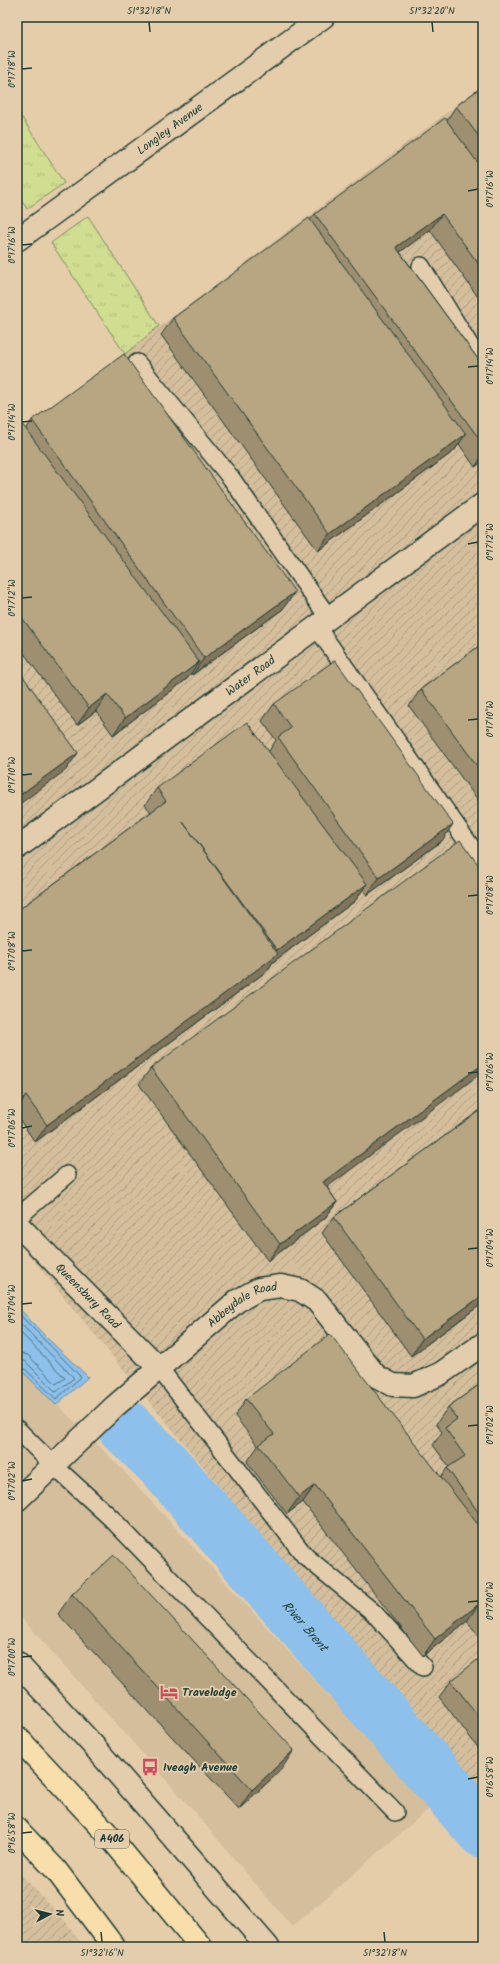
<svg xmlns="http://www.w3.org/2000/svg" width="500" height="1964" font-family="Kalam,sans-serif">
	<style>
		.built { fill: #d4be9c }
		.industrial { fill: url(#industrial-furrows) }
		.grass { fill: url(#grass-tufts); stroke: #788d62 }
		.water { fill: #8dc0ea; stroke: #618ca1 }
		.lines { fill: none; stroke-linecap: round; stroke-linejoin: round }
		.shore { stroke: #4b717d; stroke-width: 1 }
		.river { stroke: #8dc0ea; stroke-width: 55 }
		.lane-casing { stroke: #1f3d34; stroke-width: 20 }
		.street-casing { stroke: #1f3d34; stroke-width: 25 }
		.highway-casing { stroke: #1f3d34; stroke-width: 25 }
		.lane { stroke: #e4cdad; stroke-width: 17 }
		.street { stroke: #e4cdad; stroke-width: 22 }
		.highway { stroke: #f8deab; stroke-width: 22 }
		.wall { fill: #9e8f71; stroke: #1f3d34 }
		.shaded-wall { fill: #81745c; stroke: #1f3d34 }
		.building { fill: #b8a683; stroke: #1f3d34 }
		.ticks { fill: none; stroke: #1f3d34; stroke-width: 1.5 }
		.labels { text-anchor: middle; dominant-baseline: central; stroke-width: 3.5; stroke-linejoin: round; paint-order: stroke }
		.shield { fill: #e4cdad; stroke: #5a6858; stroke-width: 1 }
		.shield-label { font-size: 11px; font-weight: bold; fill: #1f3d34 }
		.street-label { font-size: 12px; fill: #1f3d34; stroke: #e4cdad }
		.poi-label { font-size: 12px; font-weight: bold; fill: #1f3d34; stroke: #e4cdad; text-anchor: start }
		.water-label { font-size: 13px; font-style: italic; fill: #24443d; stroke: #e4cdad }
		.neatline { fill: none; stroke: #1f3d34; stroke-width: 1.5 }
		.ticks-label { font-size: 10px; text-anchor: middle; fill: #1f3d34 }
	</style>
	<defs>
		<pattern id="industrial-furrows" width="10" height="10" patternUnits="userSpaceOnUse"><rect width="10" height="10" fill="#d4be9c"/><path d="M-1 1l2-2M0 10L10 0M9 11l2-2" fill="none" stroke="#ab9c80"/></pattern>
		<pattern id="grass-tufts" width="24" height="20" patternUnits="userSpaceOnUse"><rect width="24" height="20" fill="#d1dd90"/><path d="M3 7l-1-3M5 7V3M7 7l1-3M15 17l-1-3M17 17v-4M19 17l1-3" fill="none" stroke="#b3bf7d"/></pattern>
	</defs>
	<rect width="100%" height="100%" fill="#e6cdaa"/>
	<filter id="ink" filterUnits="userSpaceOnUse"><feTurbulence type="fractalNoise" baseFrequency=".025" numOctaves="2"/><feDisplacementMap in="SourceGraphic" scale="8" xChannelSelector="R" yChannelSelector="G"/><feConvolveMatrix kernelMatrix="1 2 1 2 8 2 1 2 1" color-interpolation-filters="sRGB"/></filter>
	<g filter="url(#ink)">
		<path class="built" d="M 17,1364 L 116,1463 L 431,1807 L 292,1927 L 192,1809 L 17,1613 Z"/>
		<path class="industrial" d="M 483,86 L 483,1808 L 17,1240 L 17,433 Z
			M 17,1870 L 66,1922 L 84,1947 L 17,1947 Z"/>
		<path class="grass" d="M 17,110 L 64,183 L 27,209 L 17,193 Z
			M 88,216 L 159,326 L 125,354 L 51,243 Z"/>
		<path class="water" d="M 17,1306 L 45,1336 L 88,1377 L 56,1405 L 17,1366 Z"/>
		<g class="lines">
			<path class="shore" d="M 17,1312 L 81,1377 L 56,1399 L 21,1365 L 17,1363
				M 17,1320 L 74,1378 L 56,1392 L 25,1361 L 17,1358
				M 17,1329 L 65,1378 L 56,1384 L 28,1355 L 17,1352"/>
			<path class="river" id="s1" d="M 124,1426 L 161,1462 L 483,1830"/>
			<g class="lane-casing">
				<path id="lane" d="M 421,266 L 483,367
					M 137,363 L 231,478 L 328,617
					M 316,626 L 483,864
					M 17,1218 L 67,1175
					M 159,1368 L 305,1556 L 373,1612 L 423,1667
					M 17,1429 L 54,1466 L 111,1518 L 395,1812"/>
			</g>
			<g class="street-casing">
				<g id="street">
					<path id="s2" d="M 17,240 L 323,17"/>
					<path id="s3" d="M 17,848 L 483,504"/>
					<path id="s4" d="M 17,1224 L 159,1368"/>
					<path id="s5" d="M 17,1500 L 114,1407 L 237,1301 L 259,1289 L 281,1286 L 300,1290 L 317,1301 L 376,1376 L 393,1385 L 413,1386 L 440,1374 L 483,1344"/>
					<path d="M 17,1663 L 92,1744 L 268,1947"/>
				</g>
			</g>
			<g class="highway-casing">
				<path id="highway" d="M 17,1737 L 105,1831 L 201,1947
					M 17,1829 L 56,1870 L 114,1947"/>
			</g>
			<use href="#lane" class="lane"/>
			<use href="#street" class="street"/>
			<use href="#highway" class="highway"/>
		</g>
		<path class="wall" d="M 483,86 L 483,304 L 430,230 L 400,252 L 483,366 L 483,461 L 475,467 L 459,444 L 454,451 L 318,551 L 161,335 L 173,318 L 310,220 L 315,214 L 447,120 L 456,106 Z
			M 32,420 L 283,609 L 192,675 L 191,673 L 187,679 L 113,735 L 96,711 L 77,725 L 17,644 L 17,428 L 26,430 Z
			M 483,643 L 483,807 L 409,706 L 421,689 Z
			M 274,704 L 442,841 L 367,895 L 363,889 L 355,901 L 273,962 L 267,971 L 35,1142 L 17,1116 L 17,911 L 151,812 L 145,805 L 157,788 L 269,751 L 276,740 L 262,721 Z
			M 151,1068 L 327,1187 L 337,1202 L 325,1218 L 268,1261 L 139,1084 Z
			M 483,1108 L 483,1303 L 411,1356 L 322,1233 L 334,1217 Z
			M 483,1382 L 483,1642 L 467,1621 L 423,1656 L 303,1502 L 287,1514 L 247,1462 L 258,1446 L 235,1416 L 246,1399 L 441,1477 L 447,1468 L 449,1467 L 433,1445 L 442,1432 L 436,1424 L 448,1407 Z
			M 72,1594 L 281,1770 L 239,1809 L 58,1614 Z
			M 483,1657 L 483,1754 L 439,1697 L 451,1681 Z"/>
		<path class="shaded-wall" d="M 442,214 L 430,230 L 384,264 L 396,247 Z
			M 466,434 L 454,451 L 318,551 L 330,534 Z
			M 483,455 L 483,461 L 475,467 Z
			M 295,592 L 283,609 L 192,675 L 204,658 Z
			M 199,662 L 187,679 L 113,735 L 125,718 Z
			M 107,694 L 96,711 L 77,725 L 89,708 Z
			M 78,753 L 66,770 L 17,806 L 17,797 Z
			M 453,824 L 442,841 L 367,895 L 379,878 Z
			M 367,884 L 355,901 L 273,962 L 267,971 L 35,1142 L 47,1125 L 271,959 L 277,950 Z
			M 483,1064 L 483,1072 L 311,1199 L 323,1182 Z
			M 26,1096 L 17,1108 L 17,1102 Z
			M 337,1202 L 325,1218 L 268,1261 L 280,1244 Z
			M 483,1295 L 483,1303 L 411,1356 L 422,1339 Z
			M 315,1485 L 303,1502 L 287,1514 L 299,1497 Z
			M 479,1604 L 467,1621 L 423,1656 L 435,1639 Z
			M 294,1750 L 281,1770 L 239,1809 L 252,1790 Z"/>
		<path class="building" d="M 483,86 L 483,142 L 456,106 Z
			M 445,118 L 483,170 L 483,270 L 442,214 L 396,247 L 483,366 L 483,444 L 315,214 Z
			M 309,218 L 466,434 L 330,534 L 173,318 Z
			M 124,354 L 295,592 L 204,658 L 32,420 Z
			M 22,424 L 199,662 L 125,718 L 107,694 L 89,708 L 17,611 L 17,428 Z
			M 483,643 L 483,774 L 421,689 Z
			M 335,660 L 453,824 L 379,878 L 278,737 L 291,728 L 274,704 Z
			M 17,668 L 78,753 L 17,797 Z
			M 247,722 L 367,884 L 277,950 L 183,822 L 278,954 L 47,1125 L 26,1096 L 17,1102 L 17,911 L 166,801 L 157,788 Z
			M 460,840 L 483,871 L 483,1064 L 323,1182 L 337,1202 L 280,1244 L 151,1068 Z
			M 483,1108 L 483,1295 L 422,1339 L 334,1217 Z
			M 330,1334 L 483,1531 L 483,1610 L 479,1604 L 435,1639 L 315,1485 L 299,1497 L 259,1445 L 274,1434 L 246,1399 Z
			M 483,1382 L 483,1519 L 447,1468 L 465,1456 L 445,1428 L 457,1419 L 448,1407 Z
			M 114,1555 L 294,1750 L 252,1790 L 72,1594 Z
			M 482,1656 L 483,1657 L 483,1722 L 451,1681 Z
			M 17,1935 L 23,1947 L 17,1947 Z
			M 58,1942 L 61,1947 L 48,1947 Z"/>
	</g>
	<path class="ticks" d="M 149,22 L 150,32M 432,22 L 433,32M 22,69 L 32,68M 468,191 L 478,189M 22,245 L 32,244M 468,367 L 478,366M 22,422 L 32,421M 468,544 L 478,542M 22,598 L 32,597M 468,720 L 478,719M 22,775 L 32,774M 468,896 L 478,895M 22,951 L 32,950M 468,1073 L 478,1072M 22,1128 L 32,1126M 468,1249 L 478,1248M 22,1304 L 32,1303M 468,1426 L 478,1425M 22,1481 L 32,1479M 468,1602 L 478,1601M 22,1657 L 32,1656M 468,1779 L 478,1777M 22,1833 L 32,1832M 101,1932 L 102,1942M 384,1932 L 385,1942"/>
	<defs>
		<g id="hotel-bare" transform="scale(1.38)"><path d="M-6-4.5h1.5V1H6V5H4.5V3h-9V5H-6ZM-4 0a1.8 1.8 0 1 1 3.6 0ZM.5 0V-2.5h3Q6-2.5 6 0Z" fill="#d1495b" stroke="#e4cdad" stroke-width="2.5" paint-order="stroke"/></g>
		<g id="bus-bare" transform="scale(1.38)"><path d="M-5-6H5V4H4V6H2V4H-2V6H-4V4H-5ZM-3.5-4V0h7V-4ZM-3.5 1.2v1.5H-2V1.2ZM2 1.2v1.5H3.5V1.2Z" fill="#d1495b" stroke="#e4cdad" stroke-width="2.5" paint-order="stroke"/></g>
	</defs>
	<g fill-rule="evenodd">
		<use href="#hotel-bare" x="169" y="1692"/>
		<use href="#bus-bare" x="150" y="1767"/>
	</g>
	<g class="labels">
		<rect class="shield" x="95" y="1830" width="34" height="18" rx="3"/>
		<g class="shield-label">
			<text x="112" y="1839">A406</text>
		</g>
		<g class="street-label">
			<text stroke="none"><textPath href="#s2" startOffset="189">Longley Avenue</textPath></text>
			<text stroke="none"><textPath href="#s3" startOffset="290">Water Road</textPath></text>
			<text stroke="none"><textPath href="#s4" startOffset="101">Queensbury Road</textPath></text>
			<text stroke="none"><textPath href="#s5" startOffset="300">Abbeydale Road</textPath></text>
		</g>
		<g class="poi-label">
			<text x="182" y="1692">Travelodge</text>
			<text x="163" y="1767">Iveagh Avenue</text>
		</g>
		<g class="water-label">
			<text stroke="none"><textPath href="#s1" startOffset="270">River Brent</textPath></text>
		</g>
	</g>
	<rect width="500" height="1964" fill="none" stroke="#e4cdad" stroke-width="44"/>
	<g transform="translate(50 1914) rotate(83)" stroke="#e4cdad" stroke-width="3" paint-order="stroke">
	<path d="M0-3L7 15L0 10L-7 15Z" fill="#1f3d34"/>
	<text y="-6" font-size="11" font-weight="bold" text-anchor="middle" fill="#1f3d34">N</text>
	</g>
	<rect x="22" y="22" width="456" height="1920" class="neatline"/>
	<g class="ticks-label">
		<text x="149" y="14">51°32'18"N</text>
		<text x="432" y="14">51°32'20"N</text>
		<text transform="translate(11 69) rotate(-90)" y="4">0°17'18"W</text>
		<text transform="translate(489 189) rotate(-90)" y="4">0°17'16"W</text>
		<text transform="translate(11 245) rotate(-90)" y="4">0°17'16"W</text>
		<text transform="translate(489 366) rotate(-90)" y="4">0°17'14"W</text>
		<text transform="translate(11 422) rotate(-90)" y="4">0°17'14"W</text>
		<text transform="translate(489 542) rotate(-90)" y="4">0°17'12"W</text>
		<text transform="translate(11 598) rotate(-90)" y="4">0°17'12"W</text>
		<text transform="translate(489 719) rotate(-90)" y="4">0°17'10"W</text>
		<text transform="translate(11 775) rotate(-90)" y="4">0°17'10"W</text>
		<text transform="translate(489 895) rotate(-90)" y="4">0°17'08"W</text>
		<text transform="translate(11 951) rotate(-90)" y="4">0°17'08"W</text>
		<text transform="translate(489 1072) rotate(-90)" y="4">0°17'06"W</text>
		<text transform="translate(11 1128) rotate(-90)" y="4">0°17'06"W</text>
		<text transform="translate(489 1248) rotate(-90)" y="4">0°17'04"W</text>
		<text transform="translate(11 1304) rotate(-90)" y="4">0°17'04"W</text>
		<text transform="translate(489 1425) rotate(-90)" y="4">0°17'02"W</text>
		<text transform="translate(11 1481) rotate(-90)" y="4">0°17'02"W</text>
		<text transform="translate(489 1601) rotate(-90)" y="4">0°17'00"W</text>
		<text transform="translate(11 1657) rotate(-90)" y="4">0°17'00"W</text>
		<text transform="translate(489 1777) rotate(-90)" y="4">0°16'58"W</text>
		<text transform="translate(11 1833) rotate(-90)" y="4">0°16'58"W</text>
		<text x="102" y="1956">51°32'16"N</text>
		<text x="385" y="1956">51°32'18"N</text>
	</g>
</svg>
